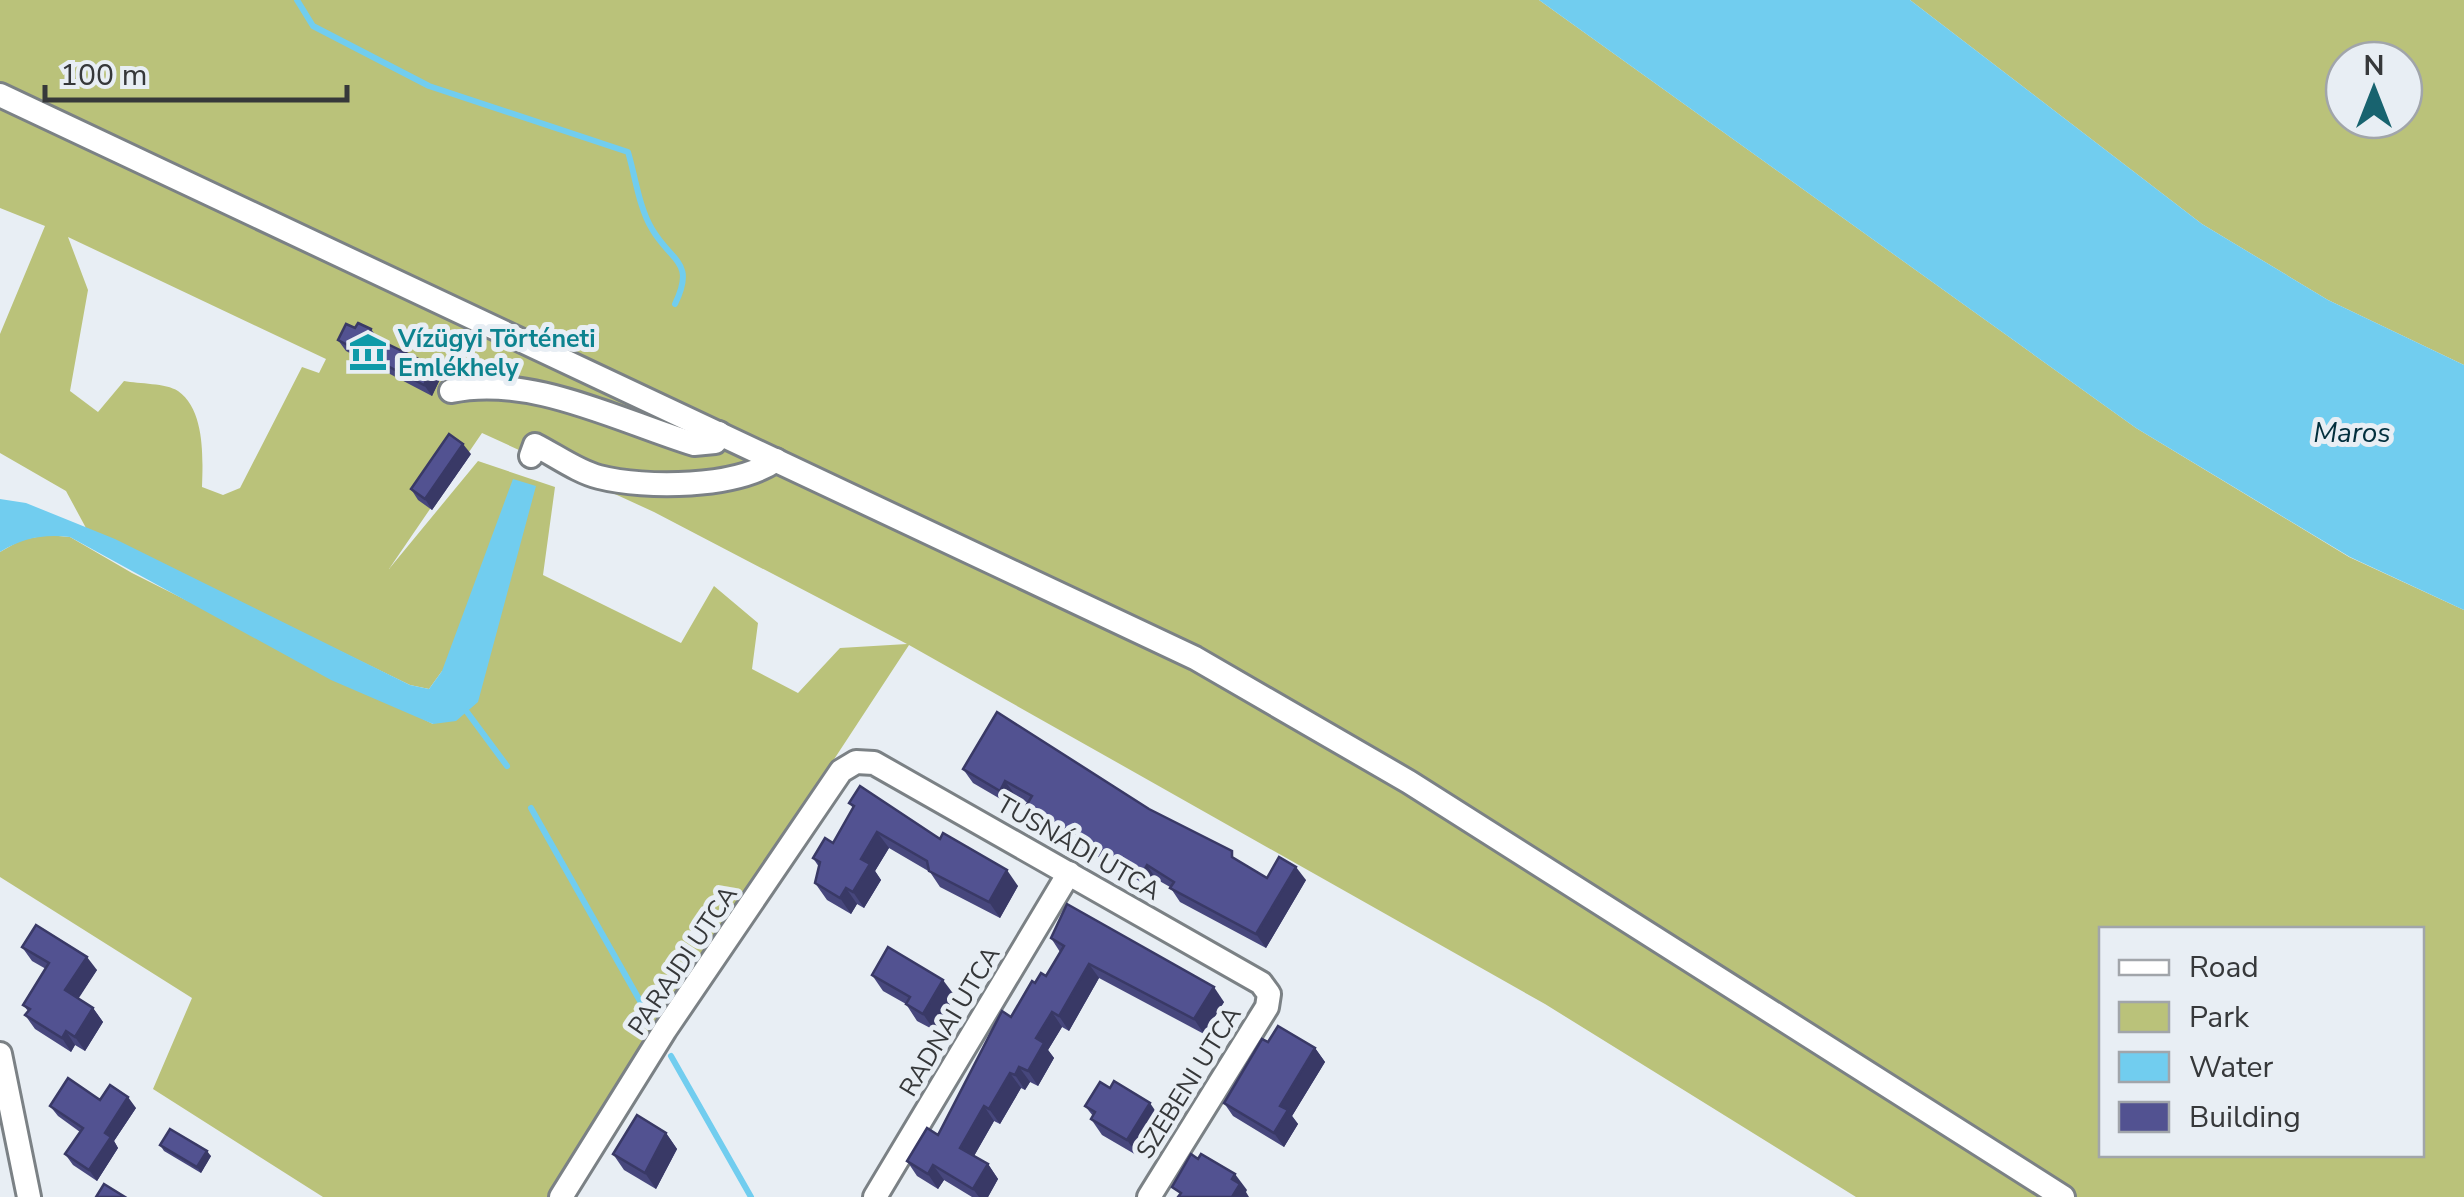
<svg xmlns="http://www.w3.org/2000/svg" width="2464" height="1197" viewBox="0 0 2464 1197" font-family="'Nunito Sans',sans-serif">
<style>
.green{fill:#bac27a;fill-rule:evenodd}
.water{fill:#71cdef}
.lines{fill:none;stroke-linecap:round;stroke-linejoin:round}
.stream{stroke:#71cdef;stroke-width:6}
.minor-casing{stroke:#7b8185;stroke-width:28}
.minor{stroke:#fff;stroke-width:22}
.wall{fill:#47477d}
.shaded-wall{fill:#393966}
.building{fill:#525291;stroke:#393966;stroke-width:2.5}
.labels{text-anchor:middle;stroke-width:10;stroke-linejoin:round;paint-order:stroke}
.culture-label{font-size:25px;font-weight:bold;fill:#0d838f;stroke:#e8eef4;text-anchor:start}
.street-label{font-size:25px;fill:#36383a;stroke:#e8eef4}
.water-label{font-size:28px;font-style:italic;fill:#022f3d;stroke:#e8eef4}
</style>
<rect width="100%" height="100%" fill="#e8eef4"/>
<g class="green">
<path d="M0,0H1539L2136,428L2349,557L2464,610V1197H1856L1545,1004L909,645L547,1197H323L153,1089L192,998L0,877V552L21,540L47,535L70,537L132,573L433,724L442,671L429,689L410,685L86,528L66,491L0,453V334L45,226L0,208ZM68,237L326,359L319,373L302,367L240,488L223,495L202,487C203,457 205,410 178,391C166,383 139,384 124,381L98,412L70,391L88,290ZM482,433L654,512L907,644L840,648L798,693L752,669L758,623L714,586L681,643L543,575L555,487L478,461L389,569ZM2102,930H2422V1154H2102Z"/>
<path d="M1910,0H2464V365L2328,300L2202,224ZM2344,60H2404V120H2344Z"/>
</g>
<g class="water">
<polygon points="1539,0 1910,0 2202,224 2328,300 2464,365 2464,610 2350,557 2136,428"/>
<path d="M513,479L536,486L478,702L456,721L433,724L331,680L70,537C43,534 23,538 0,552V499L26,503L115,539L410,685L429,689L442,671Z"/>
</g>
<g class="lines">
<g class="stream">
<path d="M297,0L313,26L429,86L628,152C635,175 639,208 652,229C671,262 696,261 675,304"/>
<polyline points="467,712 507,766"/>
<polyline points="531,808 644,1008"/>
<polyline points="671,1056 751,1197"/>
</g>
<g class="minor-casing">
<g id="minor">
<polyline points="0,95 1195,658 1409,782 2063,1197"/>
<path d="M451,391C530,374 617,420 694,444L715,442L719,433"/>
<path d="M531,456L535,445C555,455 578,472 599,477C646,489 737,488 776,460"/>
<polyline points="0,1054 29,1197"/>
<polyline points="561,1197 665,1030 841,771 856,762 874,763 1261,983 1269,994 1267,1007 1149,1197"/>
<polyline points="875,1197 1069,873"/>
</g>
</g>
<use href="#minor" class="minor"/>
</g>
<g class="wall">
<polygon points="355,328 371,329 379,340 441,377 432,396 346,351 338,340"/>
<polygon points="471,454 432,510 418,500 411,489"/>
<polygon points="963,769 1149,809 1267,878 1306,880 1266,948 1180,902 1170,887 1156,879 1151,888 1036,820 1026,806 1028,803 1015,795 1009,804 973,783"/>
<polygon points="849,803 940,839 1018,886 1000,918 940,887 930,872 889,848 875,871 881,880 864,908 857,904 851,914 827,900 815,883 819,867 813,858 833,843 853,808"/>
<polygon points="1051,938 1224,1002 1204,1034 1099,978 1069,1031 1062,1027 1048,1050 1054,1058 1038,1086 1030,1082 1025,1090 1021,1088 1000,1124 994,1121 974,1156 988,1164 998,1179 988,1197 972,1197 944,1180 938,1189 917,1176 907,1161 938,1135 1011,1017 1035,983 1046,976 1060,952"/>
<polygon points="22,947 97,970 78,998 93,1008 103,1022 85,1051 75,1045 71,1052 35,1029 25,1015 28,1011 23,1005 46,969 32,961"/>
<polygon points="872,975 955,996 934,1030 917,1021 906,1004 883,991"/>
<polygon points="1268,1042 1315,1048 1325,1062 1292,1116 1298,1124 1284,1147 1233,1116 1224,1103"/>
<polygon points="100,1100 136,1108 114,1141 118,1148 97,1181 73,1165 65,1154 80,1132 58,1116 50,1106"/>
<polygon points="1085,1106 1161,1119 1138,1156 1102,1135 1091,1119 1093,1116"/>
<polygon points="666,1133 677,1149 656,1189 624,1170 613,1154"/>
<polygon points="160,1145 211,1156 201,1173 164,1151"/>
</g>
<g class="shaded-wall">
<polygon points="433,366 441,377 432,396 424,385"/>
<polygon points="463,444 471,454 432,510 425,499"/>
<polygon points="1005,781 1015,795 1009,804 1000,791"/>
<polygon points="877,832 889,848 875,871 881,880 864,908 853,892 861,859"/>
<polygon points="1147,865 1156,879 1151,888 1142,874"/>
<polygon points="1296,867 1306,880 1266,948 1256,934"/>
<polygon points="1007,870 1018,886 1000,918 989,902"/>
<polygon points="846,888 857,904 851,914 840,898"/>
<polygon points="87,957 97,970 75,1004 65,990"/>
<polygon points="1089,964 1099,978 1069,1031 1059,1016"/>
<polygon points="943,980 955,996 934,1030 923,1014"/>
<polygon points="1214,987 1224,1002 1204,1034 1194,1019"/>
<polygon points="93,1008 103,1022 85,1051 75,1037"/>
<polygon points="1052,1012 1062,1027 1048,1050 1054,1058 1038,1086 1028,1071 1036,1038"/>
<polygon points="66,1031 75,1045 71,1052 62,1038"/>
<polygon points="1315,1048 1325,1062 1292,1116 1298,1124 1284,1147 1274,1133 1280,1106"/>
<polygon points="1019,1067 1030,1082 1025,1090 1015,1075"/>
<polygon points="1010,1073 1021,1088 1000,1124 989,1109"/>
<polygon points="128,1097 136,1108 114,1141 118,1148 97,1181 89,1170 105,1133"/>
<polygon points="1150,1103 1161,1119 1138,1156 1127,1140"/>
<polygon points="984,1106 994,1121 970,1163 960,1148"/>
<polygon points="666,1133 677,1149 656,1189 645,1173"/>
<polygon points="207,1151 211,1156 201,1173 197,1167"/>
<polygon points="988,1164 998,1179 988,1197 979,1197 973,1189"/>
<polygon points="933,1165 944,1180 938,1189 928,1174"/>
<polygon points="1235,1174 1247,1190 1246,1192 1249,1197 1232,1197 1232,1179"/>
</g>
<g class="building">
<polygon points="358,323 371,329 369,335 433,366 424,385 338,340 346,324 355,328"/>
<polygon points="449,434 463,444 425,499 411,489"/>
<polygon points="997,712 1149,809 1232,851 1232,857 1267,878 1279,857 1296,867 1256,934 1170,888 1174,882 1147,865 1142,874 1026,806 1032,796 1005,781 1000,791 963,769"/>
<polygon points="860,786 940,839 943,833 1007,870 989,902 929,871 927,861 877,832 861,859 870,864 853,892 846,888 840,898 815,883 820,862 813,858 825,838 833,843 854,806 849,803"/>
<polygon points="1067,904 1214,987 1194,1019 1089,964 1059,1016 1052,1012 1036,1038 1044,1043 1028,1071 1019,1067 1015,1075 1010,1073 989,1109 984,1106 960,1148 988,1164 973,1189 933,1165 928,1174 907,1161 927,1128 938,1135 1002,1011 1011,1017 1032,981 1035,983 1041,973 1046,976 1064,946 1051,938"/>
<polygon points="36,925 87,957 65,990 93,1008 75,1037 66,1031 62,1038 25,1015 30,1009 23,1005 49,963 22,947"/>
<polygon points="888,947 943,980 923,1014 906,1004 910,997 872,975"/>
<polygon points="1278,1026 1315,1048 1280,1106 1288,1110 1274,1133 1224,1103 1262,1039 1268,1042"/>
<polygon points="68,1078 100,1100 110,1085 128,1097 105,1133 111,1137 89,1170 65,1154 83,1128 50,1106"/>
<polygon points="1114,1081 1150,1103 1127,1140 1091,1119 1095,1112 1085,1106 1100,1082 1110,1088"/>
<polygon points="637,1115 666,1133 645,1173 613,1154"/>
<polygon points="170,1129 207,1151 197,1167 160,1145"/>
<polygon points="1191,1154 1198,1159 1201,1154 1235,1174 1232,1179 1240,1184 1232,1197 1178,1197 1181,1193 1172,1187"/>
<polygon points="104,1184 125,1197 96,1197"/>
</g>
<defs>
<g id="museum-bare" transform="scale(3)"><path d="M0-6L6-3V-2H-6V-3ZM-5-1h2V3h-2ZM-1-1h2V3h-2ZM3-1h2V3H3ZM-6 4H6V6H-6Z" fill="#0f9aa8" stroke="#e8eef4" stroke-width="2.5" paint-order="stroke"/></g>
</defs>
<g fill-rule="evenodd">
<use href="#museum-bare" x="368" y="352"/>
</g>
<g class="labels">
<g class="culture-label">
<text x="398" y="347">Vízügyi Történeti<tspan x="398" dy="29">Emlékhely</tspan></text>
</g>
<g class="street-label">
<text transform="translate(1079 847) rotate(30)" y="9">TUSNÁDI UTCA</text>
<text transform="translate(682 960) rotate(-56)" y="9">PARAJDI UTCA</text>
<text transform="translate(949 1021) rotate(-59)" y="9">RADNAI UTCA</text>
<text transform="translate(1188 1082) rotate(-58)" y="9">SZEBENI UTCA</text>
</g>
<g class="water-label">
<text x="2352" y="442">Maros</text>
</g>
</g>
<rect x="2099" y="927" width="325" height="230" fill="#e8eef4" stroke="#a1a5aa" stroke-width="2.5"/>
<rect x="2119" y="960" width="50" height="15" fill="#ffffff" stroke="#a1a5aa" stroke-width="2.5"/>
<text x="2189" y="977" font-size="30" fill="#36383a">Road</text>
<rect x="2119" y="1002" width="50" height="30" fill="#bac27a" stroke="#a1a5aa" stroke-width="2.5"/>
<text x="2189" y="1027" font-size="30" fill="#36383a">Park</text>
<rect x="2119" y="1052" width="50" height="30" fill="#71cdef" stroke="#a1a5aa" stroke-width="2.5"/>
<text x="2189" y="1077" font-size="30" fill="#36383a">Water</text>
<rect x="2119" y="1102" width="50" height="30" fill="#525291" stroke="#a1a5aa" stroke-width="2.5"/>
<text x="2189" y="1127" font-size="30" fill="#36383a">Building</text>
<g transform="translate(2374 90)"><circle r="48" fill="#e8eef4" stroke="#a1a5aa" stroke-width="2.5"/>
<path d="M0-8L18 38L0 25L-18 38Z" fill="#18636f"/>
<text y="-15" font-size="28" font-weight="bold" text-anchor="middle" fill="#36383a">N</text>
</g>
<path d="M45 85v15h302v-15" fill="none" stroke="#36383a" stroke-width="5"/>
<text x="60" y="85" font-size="30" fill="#36383a" stroke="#e8eef4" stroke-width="8" paint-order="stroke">100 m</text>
</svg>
